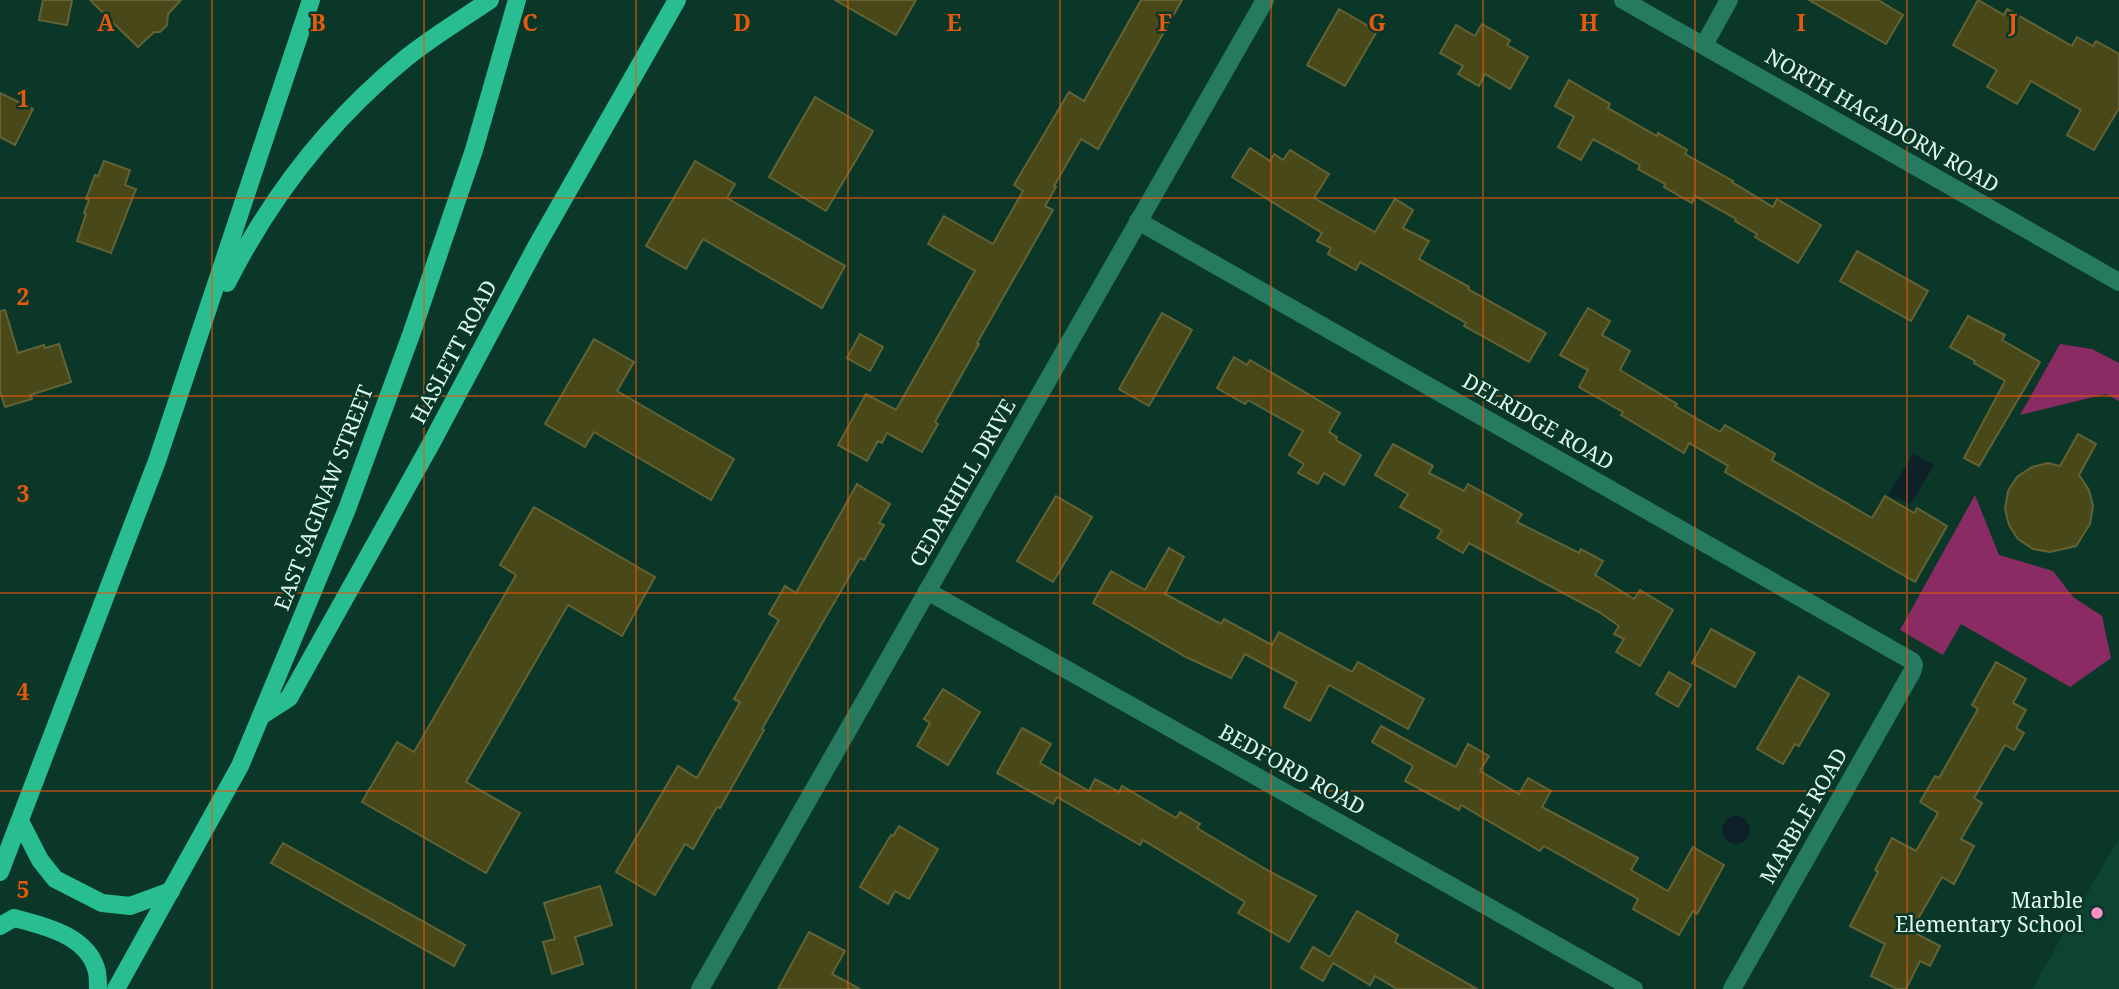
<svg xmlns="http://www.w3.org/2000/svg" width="2119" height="989" viewBox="0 0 2119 989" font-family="'Noto Serif',serif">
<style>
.built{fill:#0d4333}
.forest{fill:#8a2c63}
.water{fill:#0f2128}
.building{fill:#494819;stroke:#636234;stroke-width:2}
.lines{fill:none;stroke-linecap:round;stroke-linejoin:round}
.minor{stroke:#267a5f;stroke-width:18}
.major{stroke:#28be92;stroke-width:18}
.grid{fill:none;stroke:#e8590c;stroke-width:2;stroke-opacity:0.55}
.poi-dot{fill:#fa8fc8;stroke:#0b3729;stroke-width:2.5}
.labels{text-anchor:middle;stroke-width:5;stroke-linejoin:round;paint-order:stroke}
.street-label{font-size:21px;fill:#defaee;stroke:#0b3729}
.poi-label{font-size:21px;fill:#defaee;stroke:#0b3729;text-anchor:end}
.grid-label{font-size:23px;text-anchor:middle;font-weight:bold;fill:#e8590c;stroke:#0b3729;stroke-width:5;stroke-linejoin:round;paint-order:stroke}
</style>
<rect width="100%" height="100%" fill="#0b3729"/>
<polygon class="built" points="2119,838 2119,989 2032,989"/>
<g class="forest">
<polygon points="2060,344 2092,349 2119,363 2119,401 2106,394 2020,415"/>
<polygon points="1975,495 1999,555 2053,571 2073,597 2102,616 2111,658 2070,687 1961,624 1943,655 1900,630"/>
</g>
<g class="water">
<polygon points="1913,453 1934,465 1910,505 1896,497 1894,499 1888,495"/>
<circle cx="1736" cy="830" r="14"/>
</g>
<g class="building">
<polygon points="43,0 72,0 67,25 39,20"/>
<polygon points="90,0 181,0 168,14 167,25 160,32 154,32 138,47"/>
<polygon points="835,0 916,0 896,35"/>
<polygon points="1141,0 1182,0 1098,149 1081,139 1054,186 1056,187 1045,206 1053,210 977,343 979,344 935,422 938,424 922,452 887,433 882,443 878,441 867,461 838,445 866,394 896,410 975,271 928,244 944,216 993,244 1023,191 1014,185 1069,92 1084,101"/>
<polygon points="1809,0 1878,0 1903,15 1886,44"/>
<polygon points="1978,0 2004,15 2007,9 2072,46 2077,37 2093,46 2096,41 2119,54 2119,108 2094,150 2067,135 2081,110 2031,81 2017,104 1987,87 1997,70 1953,45"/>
<polygon points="1339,9 1377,31 1345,86 1307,65"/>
<polygon points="1482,24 1510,40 1507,45 1528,57 1510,89 1485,74 1479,86 1458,74 1463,66 1440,53 1456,25 1475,36"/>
<polygon points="1569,80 1610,104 1608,108 1657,136 1658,133 1687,150 1685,154 1733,181 1732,182 1773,207 1777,199 1821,225 1798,263 1755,237 1757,234 1735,221 1736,219 1695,196 1692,203 1664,187 1665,184 1638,169 1640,165 1593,139 1581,160 1558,147 1574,117 1555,106"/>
<polygon points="0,93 33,109 15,145 0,137"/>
<polygon points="815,97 873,131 826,211 769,177"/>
<polygon points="1250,148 1270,161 1274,154 1283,160 1290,150 1329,174 1314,198 1375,232 1395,199 1413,210 1403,228 1429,241 1419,259 1469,287 1468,289 1546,333 1529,362 1464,326 1466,323 1360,262 1356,270 1328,254 1331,248 1317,241 1322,233 1232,177"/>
<polygon points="104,161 130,170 125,185 136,189 111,253 77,241 86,214 84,213 89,200 86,199 95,175 98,176"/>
<polygon points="695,161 735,184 727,198 845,266 822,308 703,239 686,269 646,246"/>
<polygon points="1857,251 1928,291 1911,321 1840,281"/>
<polygon points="1588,308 1610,321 1602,335 1630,351 1620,370 1677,404 1675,406 1720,432 1725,425 1775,454 1772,460 1872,518 1885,496 1914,513 1917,508 1947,526 1915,582 1725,472 1728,466 1689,443 1684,453 1621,415 1623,412 1579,387 1588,370 1560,355"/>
<polygon points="5,310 18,353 44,345 45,348 59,344 71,382 30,395 32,399 5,407 0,391 0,311"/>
<polygon points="1162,313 1192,330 1149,406 1119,389"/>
<polygon points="1968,316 2005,335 2002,340 2040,362 1979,466 1964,458 2005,381 1974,363 1975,361 1950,347"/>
<polygon points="860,334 883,347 870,371 847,358"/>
<polygon points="594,339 634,362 617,391 734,459 711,500 594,432 585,447 545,424"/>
<polygon points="1234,357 1247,365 1250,360 1340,413 1329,432 1337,437 1336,440 1361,455 1344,485 1324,473 1318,484 1298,473 1304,464 1289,455 1303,431 1248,400 1245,404 1217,388"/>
<polygon points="2078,434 2096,444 2079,475 2089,490 2093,506 2090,524 2076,546 2050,552 2033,549 2018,539 2009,525 2005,509 2008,491 2017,477 2032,467 2048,463 2060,466"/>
<polygon points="1393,444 1433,466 1429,473 1464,491 1468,484 1522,514 1517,522 1579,553 1581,549 1603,561 1595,575 1634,599 1640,590 1673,610 1640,666 1616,652 1624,639 1614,634 1619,626 1599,612 1469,543 1463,553 1437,538 1442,530 1400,507 1408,494 1375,475"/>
<polygon points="857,484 890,504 879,523 884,525 864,560 860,558 813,639 762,729 764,730 720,808 717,807 693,849 685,844 655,895 616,872 678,766 697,778 740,702 734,699 779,620 769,614 785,586 796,593"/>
<polygon points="1056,496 1092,517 1053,582 1017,561"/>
<polygon points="534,507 655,577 622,636 568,605 466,782 520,813 486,873 362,802 397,742 414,752 516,575 500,565"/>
<polygon points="1169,548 1184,557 1165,594 1221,624 1224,619 1272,645 1279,632 1352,672 1358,662 1424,699 1408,729 1329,685 1310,721 1284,707 1297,682 1245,654 1231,678 1186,657 1093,603 1111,571 1145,590"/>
<polygon points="1711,629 1755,653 1735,687 1692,663"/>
<polygon points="1996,662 2026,679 2013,703 2026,710 2016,728 2024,733 2014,750 2005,745 1974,798 1982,803 1961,839 1974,846 1954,884 1942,877 1911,931 1940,946 1930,966 1920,961 1906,989 1897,989 1871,976 1885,944 1850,926 1878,872 1875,870 1892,838 1916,851 1938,813 1920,802 1935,776 1939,778 1978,709 1972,705"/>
<polygon points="1669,672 1691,685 1678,707 1656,694"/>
<polygon points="1799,676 1829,694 1799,746 1795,744 1783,764 1757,749"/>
<polygon points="943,689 980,712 948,765 917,746 930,723 924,719"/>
<polygon points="1381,726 1456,767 1468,744 1489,756 1480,771 1519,794 1528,778 1551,791 1542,807 1638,858 1631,870 1668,891 1693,847 1724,865 1697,914 1693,911 1679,935 1633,909 1638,899 1544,846 1540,851 1461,805 1459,810 1405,781 1413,766 1372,742"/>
<polygon points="1022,728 1051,744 1040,763 1089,791 1095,779 1119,792 1122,786 1176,818 1180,812 1200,824 1197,828 1267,870 1316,896 1289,942 1238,913 1245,902 1143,840 1140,845 1057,797 1053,804 997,773"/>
<polygon points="899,826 938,849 909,899 895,891 888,904 860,887 891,835 893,836"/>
<polygon points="283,843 465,945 454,966 271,863"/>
<polygon points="600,886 612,925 575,937 583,964 552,974 543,942 555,939 544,903"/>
<polygon points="1357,911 1398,935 1395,942 1477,989 1397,989 1375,976 1370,985 1333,963 1323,981 1301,968 1313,947 1330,957"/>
<polygon points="809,932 845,951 832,974 860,989 778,989"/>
</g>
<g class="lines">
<g class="minor">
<polyline points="1623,0 2119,282"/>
<polyline points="1704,45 1729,0"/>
<polyline points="1138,221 1912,661 1914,665 1912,672 1732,989"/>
<polyline points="927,591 1634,989"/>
<polyline points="700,989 1265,0"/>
</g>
<g class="major">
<path d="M227,283C271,196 330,120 406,58C432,37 462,19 490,0"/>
<polyline points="261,716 289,698 432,442 536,247 677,0"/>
<polyline points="20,821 40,860 55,879 102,903 130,906 171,891"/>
<polyline points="0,872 157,461 311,0"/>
<path d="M0,926L14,918C45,926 89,936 97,972C98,978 98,984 98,989"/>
<polyline points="116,989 240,766 347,509 412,332 474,150 517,0"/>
</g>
</g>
<path class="grid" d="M212,0V989M424,0V989M636,0V989M848,0V989M1060,0V989M1271,0V989M1483,0V989M1695,0V989M1907,0V989M0,198H2119M0,396H2119M0,593H2119M0,791H2119"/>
<circle class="poi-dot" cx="2097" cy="913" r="7"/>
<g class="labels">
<g class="street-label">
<text transform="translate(1882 121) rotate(30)" y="7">NORTH HAGADORN ROAD</text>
<text transform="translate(454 352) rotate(-62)" y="7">HASLETT ROAD</text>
<text transform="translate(1538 422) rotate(30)" y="7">DELRIDGE ROAD</text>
<text transform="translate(963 483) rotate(-60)" y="7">CEDARHILL DRIVE</text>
<text transform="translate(324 498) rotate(-69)" y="7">EAST SAGINAW STREET</text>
<text transform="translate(1292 770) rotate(29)" y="7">BEDFORD ROAD</text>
<text transform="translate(1804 816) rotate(-60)" y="7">MARBLE ROAD</text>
</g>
<g class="poi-label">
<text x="2083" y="908">Marble<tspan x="2083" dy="24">Elementary School</tspan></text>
</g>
</g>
<g class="grid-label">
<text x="106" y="31">A</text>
<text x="318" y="31">B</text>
<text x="530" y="31">C</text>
<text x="742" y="31">D</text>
<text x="954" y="31">E</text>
<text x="1165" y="31">F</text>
<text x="1377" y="31">G</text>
<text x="1589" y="31">H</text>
<text x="1801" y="31">I</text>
<text x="2013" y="31">J</text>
<text x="23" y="107">1</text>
<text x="23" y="305">2</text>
<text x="23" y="502">3</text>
<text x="23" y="700">4</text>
<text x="23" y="898">5</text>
</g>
</svg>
